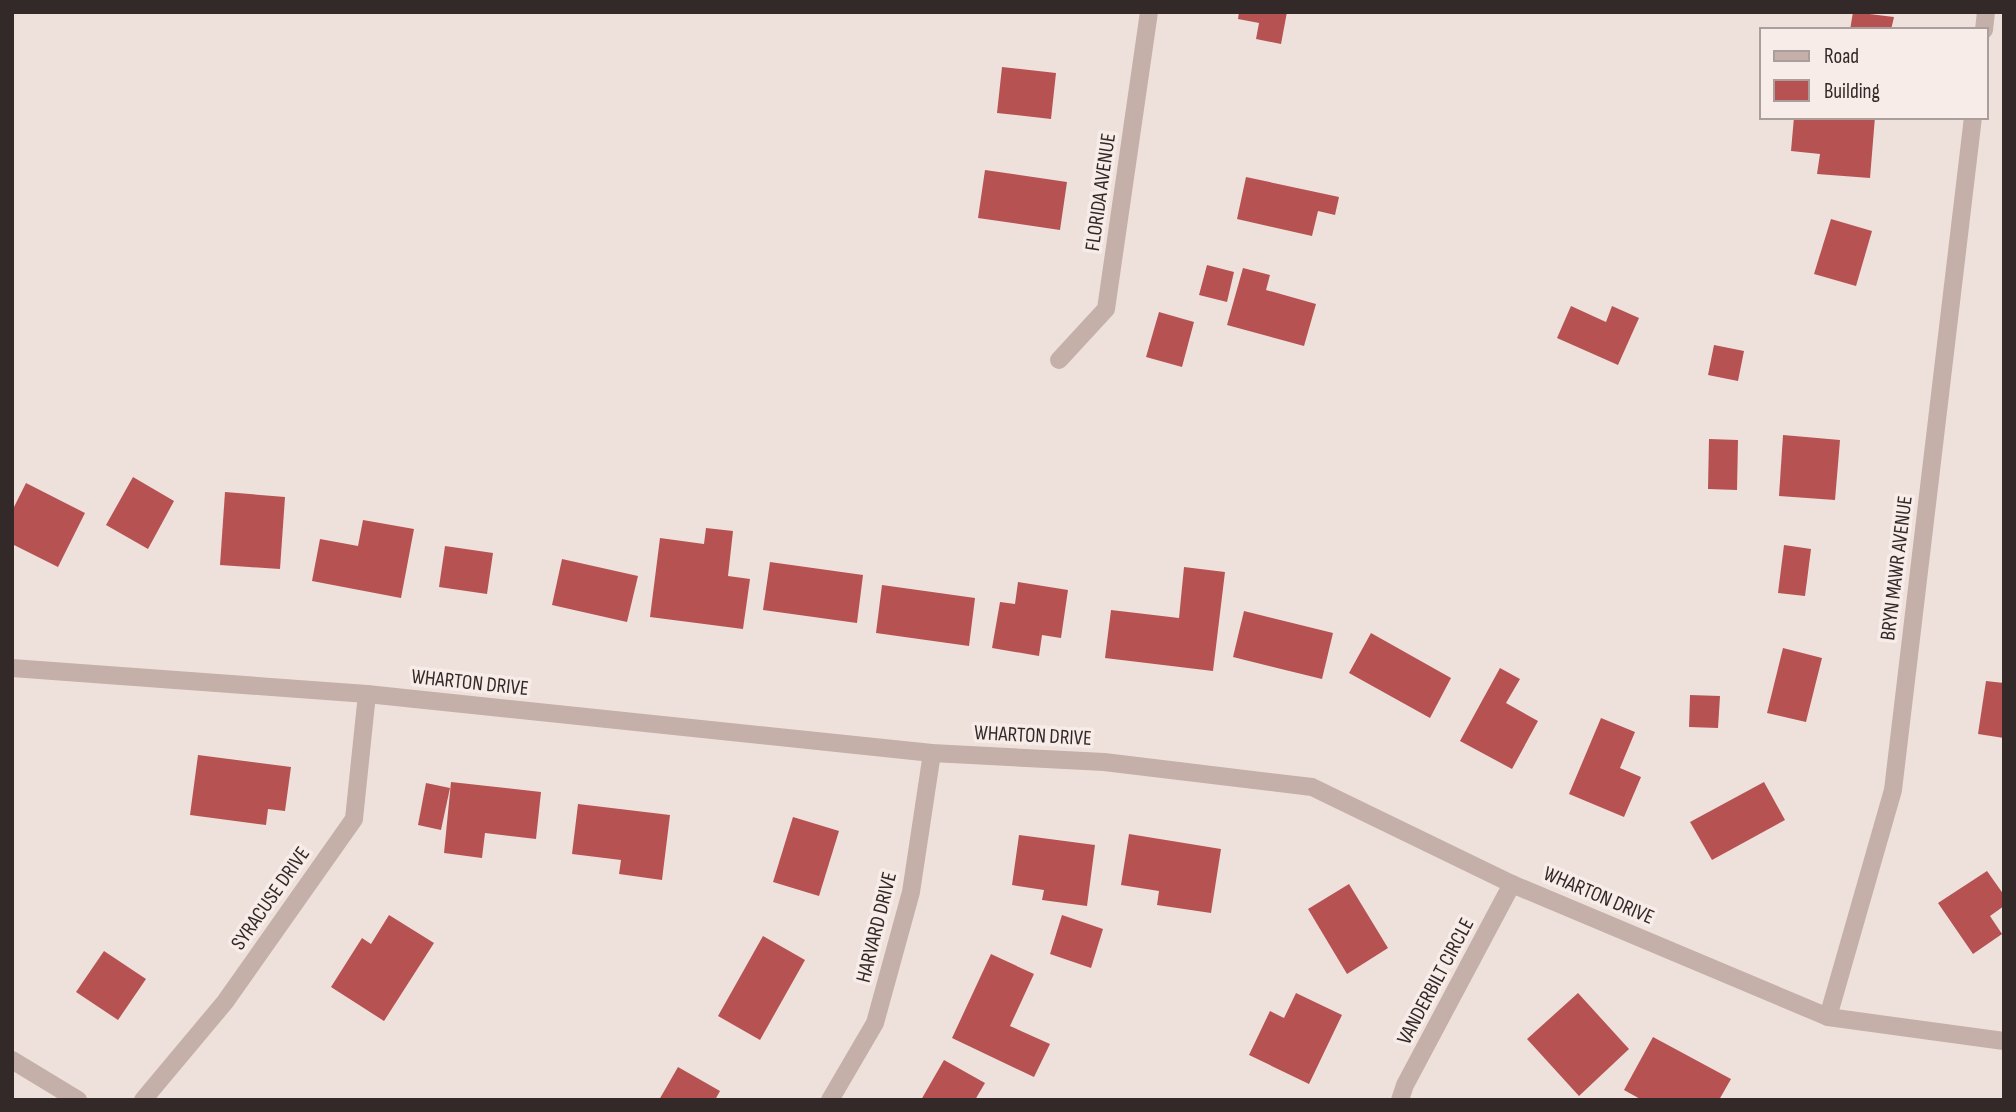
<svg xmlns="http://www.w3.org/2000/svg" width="2016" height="1112" viewBox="0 0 2016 1112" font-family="'Sofia Sans Condensed',sans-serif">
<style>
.building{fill:#b75253}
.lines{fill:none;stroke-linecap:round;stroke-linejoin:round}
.street{stroke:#c5afa9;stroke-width:18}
.labels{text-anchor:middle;stroke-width:7;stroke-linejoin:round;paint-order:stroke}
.street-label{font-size:21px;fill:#332928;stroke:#f7ece8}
</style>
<rect width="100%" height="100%" fill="#eee1dc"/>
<g class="building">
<polygon points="1239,12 1287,12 1281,44 1256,39 1259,23 1238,19"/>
<polygon points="1853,12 1894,17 1891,30 1850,30"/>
<polygon points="1002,67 1056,73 1051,119 997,113"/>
<polygon points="1794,117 1875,117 1870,178 1817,174 1820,154 1791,151"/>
<polygon points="985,170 1067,182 1060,230 978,218"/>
<polygon points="1246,177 1339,197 1335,215 1318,211 1312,236 1237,219"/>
<polygon points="1831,219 1872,231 1856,286 1814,274"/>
<polygon points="1207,265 1234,272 1227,302 1199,295"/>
<polygon points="1243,268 1270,275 1266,290 1316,304 1304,346 1227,325"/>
<polygon points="1571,306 1606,322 1612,306 1639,318 1618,365 1557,338"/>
<polygon points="1159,312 1194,322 1182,367 1146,357"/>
<polygon points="1714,345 1744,351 1738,381 1708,375"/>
<polygon points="1783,435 1840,440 1835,500 1779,496"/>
<polygon points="1709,439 1738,440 1737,490 1708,489"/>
<polygon points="133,477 174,501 148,549 106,525"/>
<polygon points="26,483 85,513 58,567 12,544 12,511"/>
<polygon points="225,492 285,497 280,569 220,565"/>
<polygon points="363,520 414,529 401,598 312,581 320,539 358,546"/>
<polygon points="706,528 733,531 728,576 750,579 743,629 650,617 660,538 704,544"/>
<polygon points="1784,545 1811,549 1805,596 1778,593"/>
<polygon points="445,546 493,553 487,594 439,587"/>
<polygon points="562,559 638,576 627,622 552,605"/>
<polygon points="770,562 863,575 857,623 763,610"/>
<polygon points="1184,567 1225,572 1213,671 1105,658 1111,610 1179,618"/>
<polygon points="1018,582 1068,590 1061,638 1042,635 1039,656 992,648 1000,602 1015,604"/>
<polygon points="882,585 975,598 969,646 876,633"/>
<polygon points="1244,611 1333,633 1322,679 1233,657"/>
<polygon points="1371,633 1451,678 1430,718 1349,673"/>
<polygon points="1783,648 1822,658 1806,722 1767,713"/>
<polygon points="1500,668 1520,679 1506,703 1538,721 1512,769 1460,741"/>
<polygon points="1986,681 2004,683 2004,738 1978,734"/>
<polygon points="1690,695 1720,696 1718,728 1689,727"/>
<polygon points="1601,718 1635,732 1620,768 1641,777 1624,817 1569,794"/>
<polygon points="198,755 291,767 285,811 268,809 266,825 190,815"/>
<polygon points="451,782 541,792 536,839 485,833 482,858 444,853"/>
<polygon points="1764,782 1785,820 1712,860 1690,822"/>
<polygon points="426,783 450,788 441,830 418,825"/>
<polygon points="578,804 670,815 662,880 619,874 621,860 572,854"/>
<polygon points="793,817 839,831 819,896 773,882"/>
<polygon points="1129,834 1221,849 1211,913 1157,905 1159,891 1121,885"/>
<polygon points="1019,835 1095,845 1087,906 1042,900 1044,890 1012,885"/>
<polygon points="1987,871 2004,895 2004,906 1990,916 2002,934 1973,954 1938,903"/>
<polygon points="1349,884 1388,948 1347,974 1308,909"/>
<polygon points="389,915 434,943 384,1021 331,987 362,938 371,944"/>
<polygon points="1062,915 1103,929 1091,968 1050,954"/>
<polygon points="763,936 805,960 760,1040 718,1016"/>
<polygon points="104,951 146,979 118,1020 76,992"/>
<polygon points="991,954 1034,974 1010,1026 1050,1044 1034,1077 952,1038"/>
<polygon points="1296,993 1342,1015 1309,1084 1249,1055 1270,1011 1284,1018"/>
<polygon points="1578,993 1629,1049 1579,1096 1527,1039"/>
<polygon points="1653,1037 1731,1079 1719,1100 1642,1100 1624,1090"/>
<polygon points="944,1060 985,1083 975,1100 921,1100"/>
<polygon points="678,1067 720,1091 715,1100 659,1100"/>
</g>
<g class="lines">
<g class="street">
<polyline points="1984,30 1986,12"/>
<polyline points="1059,360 1106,309 1149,12"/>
<polyline points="12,668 367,694 932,753 1104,762 1312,787 1512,884 1828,1017 2004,1041"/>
<polyline points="1828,1017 1893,790 1973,117"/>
<polyline points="12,1060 78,1100"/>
<polyline points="143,1100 225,1002 354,819 367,694"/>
<polyline points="830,1100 875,1023 911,892 932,753"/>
<polyline points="1400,1100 1405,1085 1512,884"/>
</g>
</g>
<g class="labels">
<g class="street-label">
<text transform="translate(1100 192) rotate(-82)" y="7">FLORIDA AVENUE</text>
<text transform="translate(1896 568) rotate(-83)" y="7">BRYN MAWR AVENUE</text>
<text transform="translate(470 682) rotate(6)" y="7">WHARTON DRIVE</text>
<text transform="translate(1033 735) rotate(3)" y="7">WHARTON DRIVE</text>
<text transform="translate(1599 895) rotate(23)" y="7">WHARTON DRIVE</text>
<text transform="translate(270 898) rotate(-55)" y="7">SYRACUSE DRIVE</text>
<text transform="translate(876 927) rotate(-76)" y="7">HARVARD DRIVE</text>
<text transform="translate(1435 981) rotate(-62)" y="7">VANDERBILT CIRCLE</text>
</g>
</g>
<rect width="2016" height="1112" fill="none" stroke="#332928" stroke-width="28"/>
<rect x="1760" y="28" width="228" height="91" fill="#f7ece8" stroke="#a99e9b" stroke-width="2"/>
<rect x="1774" y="51" width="35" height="10" fill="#c5afa9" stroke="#a99e9b" stroke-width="2"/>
<text x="1824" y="63" font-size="21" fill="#332928">Road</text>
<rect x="1774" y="80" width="35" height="21" fill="#b75253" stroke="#a99e9b" stroke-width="2"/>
<text x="1824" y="98" font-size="21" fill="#332928">Building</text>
</svg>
